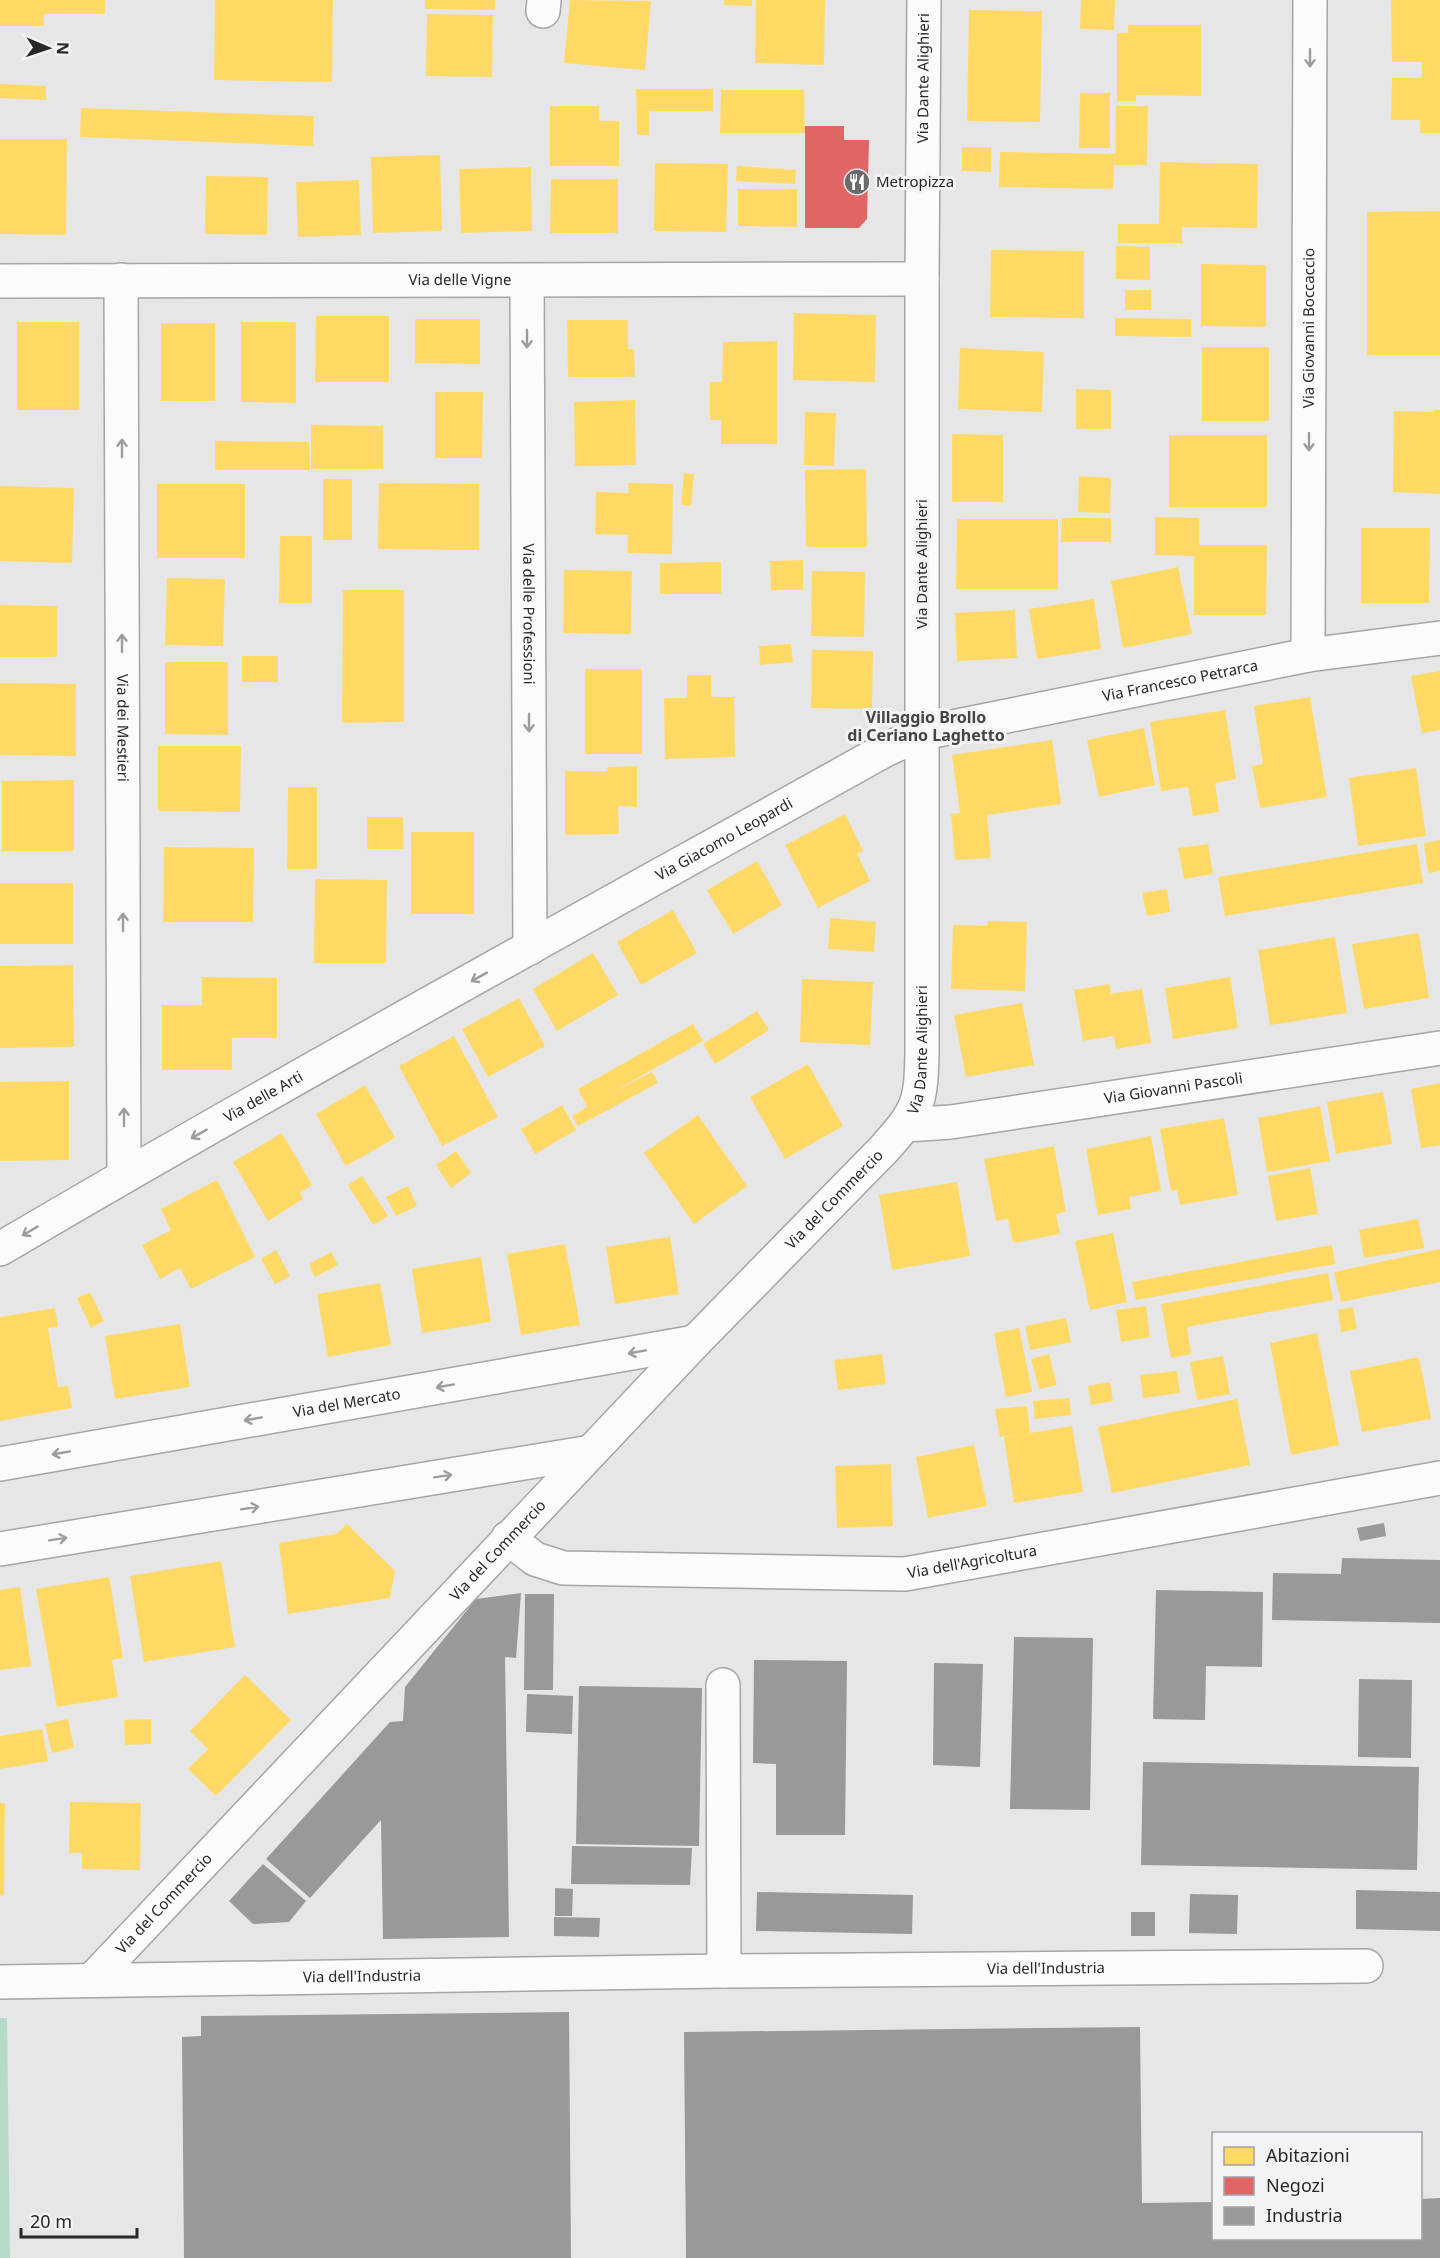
<svg xmlns="http://www.w3.org/2000/svg" width="1440" height="2258" viewBox="0 0 1440 2258" font-family="'Noto Sans',sans-serif">
<style>
.green{fill:#b6dac8}
.homes{fill:#ffd966}
.shops{fill:#e06666}
.industry{fill:#999}
.lines{fill:none;stroke-linecap:round;stroke-linejoin:round}
.minor-casing{stroke:#a5a5a6;stroke-width:36}
.minor{stroke:#fbfbfb;stroke-width:33}
.oneway{stroke:#9c9c9c}
.labels{text-anchor:middle;stroke-width:6;stroke-linejoin:round;paint-order:stroke}
.street-label{font-size:15px;fill:#282729;stroke:#f3f2f6}
.poi-label{font-size:15px;fill:#282729;stroke:#f3f2f6;text-anchor:start}
.neighbourhood-label{font-size:16px;font-weight:bold;fill:#444346;stroke:#f3f2f6}
</style>
<rect width="100%" height="100%" fill="#e6e6e7"/>
<polygon class="green" points="0,2018 7,2018 10,2258 0,2258"/>
<g class="homes">
<polygon points="0,0 105,0 105,14 44,14 44,26 0,26"/>
<polygon points="215,0 333,0 332,82 214,80"/>
<polygon points="425,0 495,0 495,10 425,9"/>
<polygon points="570,0 651,1 645,70 564,63"/>
<polygon points="724,0 752,0 752,6 724,5"/>
<polygon points="756,0 825,0 824,65 755,63"/>
<polygon points="1081,0 1115,0 1114,30 1080,29"/>
<polygon points="1391,0 1440,0 1440,133 1420,133 1420,120 1391,120 1392,78 1422,78 1422,62 1392,62"/>
<polygon points="969,10 1042,11 1040,122 967,121"/>
<polygon points="427,14 493,15 492,77 426,76"/>
<polygon points="1128,25 1201,25 1201,96 1136,95 1136,101 1117,101 1117,33 1128,33"/>
<polygon points="0,84 46,86 46,100 0,98"/>
<polygon points="636,89 713,89 713,111 649,111 649,135 637,135"/>
<polygon points="721,90 804,90 805,133 720,133"/>
<polygon points="1080,93 1110,93 1110,148 1079,148"/>
<polygon points="550,106 599,106 599,121 619,121 619,166 550,166"/>
<polygon points="1116,106 1148,106 1147,165 1115,165"/>
<polygon points="81,108 314,116 313,146 80,137"/>
<polygon points="0,139 67,139 66,235 0,234"/>
<polygon points="962,147 991,147 991,172 962,171"/>
<polygon points="1000,152 1115,154 1113,189 999,187"/>
<polygon points="440,155 442,231 373,233 371,157"/>
<polygon points="1160,162 1258,164 1257,228 1182,227 1182,243 1118,243 1118,224 1159,224"/>
<polygon points="655,163 728,164 726,232 654,231"/>
<polygon points="737,166 796,170 795,184 736,181"/>
<polygon points="531,167 532,231 461,233 459,169"/>
<polygon points="206,176 268,177 267,235 205,234"/>
<polygon points="551,179 618,179 618,233 550,233"/>
<polygon points="359,180 361,235 298,237 296,182"/>
<polygon points="738,189 797,189 797,227 738,226"/>
<polygon points="1440,211 1440,355 1367,355 1367,212"/>
<polygon points="1116,246 1150,247 1150,280 1116,279"/>
<polygon points="991,250 1084,251 1084,318 990,317"/>
<polygon points="1201,264 1266,265 1266,327 1201,326"/>
<rect x="1125" y="290" width="26" height="20"/>
<polygon points="794,313 876,315 875,382 793,380"/>
<polygon points="316,316 389,316 389,382 315,382"/>
<polygon points="1115,318 1191,319 1191,337 1115,336"/>
<polygon points="415,319 480,319 480,364 415,363"/>
<polygon points="567,320 628,320 628,349 634,349 635,377 568,377"/>
<rect x="17" y="322" width="62" height="88"/>
<polygon points="241,322 296,322 296,403 241,402"/>
<rect x="161" y="323" width="54" height="78"/>
<polygon points="777,341 777,444 721,444 721,420 710,420 710,382 722,382 723,342"/>
<rect x="1202" y="347" width="67" height="74"/>
<polygon points="960,348 1044,352 1042,412 958,409"/>
<polygon points="1076,389 1111,390 1111,429 1076,429"/>
<polygon points="435,392 483,392 482,458 435,458"/>
<polygon points="635,400 636,465 575,466 574,402"/>
<polygon points="1433,410 1440,410 1440,494 1393,492 1394,411 1433,412"/>
<polygon points="805,412 836,413 834,466 804,465"/>
<polygon points="311,425 383,426 383,469 311,469"/>
<polygon points="952,434 1003,435 1003,502 952,502"/>
<rect x="1169" y="435" width="98" height="72"/>
<polygon points="215,441 309,442 310,470 215,470"/>
<polygon points="866,469 867,547 806,547 805,470"/>
<polygon points="684,473 694,474 691,506 681,505"/>
<polygon points="1079,476 1111,478 1110,513 1078,512"/>
<rect x="323" y="479" width="29" height="61"/>
<polygon points="379,483 479,484 479,550 378,549"/>
<polygon points="628,483 673,484 672,554 627,553 628,535 595,534 596,492 629,493"/>
<rect x="157" y="484" width="88" height="74"/>
<polygon points="0,486 74,488 72,563 0,561"/>
<polygon points="1155,517 1199,518 1199,545 1267,545 1266,615 1194,615 1194,556 1155,555"/>
<polygon points="1062,518 1111,518 1111,542 1061,542"/>
<polygon points="957,519 1058,519 1058,589 956,589"/>
<polygon points="1361,528 1430,528 1429,603 1361,603"/>
<polygon points="280,536 312,536 312,603 279,603"/>
<polygon points="803,560 803,590 771,590 770,561"/>
<polygon points="721,562 721,594 660,594 660,563"/>
<polygon points="1178,567 1192,634 1123,648 1111,581"/>
<polygon points="564,570 632,571 631,634 563,633"/>
<polygon points="812,571 865,572 864,637 811,636"/>
<polygon points="167,578 225,579 223,646 165,645"/>
<polygon points="343,590 404,590 404,722 342,723"/>
<polygon points="1094,599 1101,649 1037,659 1029,609"/>
<polygon points="0,605 57,606 57,657 0,657"/>
<polygon points="1015,610 1017,658 957,661 955,613"/>
<polygon points="791,644 793,662 760,665 759,646"/>
<polygon points="812,650 873,651 872,709 811,708"/>
<rect x="242" y="656" width="36" height="26"/>
<polygon points="165,662 228,662 228,735 165,734"/>
<rect x="585" y="669" width="57" height="85"/>
<polygon points="1440,671 1440,730 1422,733 1411,676"/>
<polygon points="687,675 711,675 711,697 734,697 735,757 665,759 664,698 687,698"/>
<polygon points="0,683 76,684 76,756 0,755"/>
<polygon points="1310,697 1327,797 1260,808 1252,766 1263,764 1254,706"/>
<polygon points="1225,710 1236,779 1215,783 1219,812 1193,816 1188,787 1161,791 1150,722"/>
<polygon points="1144,728 1155,785 1099,797 1087,740"/>
<polygon points="1052,740 1061,804 987,815 991,858 955,860 951,814 960,813 952,755"/>
<polygon points="158,746 241,746 240,812 158,811"/>
<polygon points="637,766 637,807 618,806 619,834 565,835 565,771 607,771 608,767"/>
<polygon points="1416,768 1426,836 1358,846 1349,778"/>
<polygon points="74,780 74,851 2,851 2,781"/>
<polygon points="288,787 317,787 317,869 287,869"/>
<polygon points="845,814 863,851 857,854 870,881 818,908 785,845"/>
<polygon points="367,817 403,817 404,849 367,849"/>
<rect x="411" y="832" width="63" height="82"/>
<polygon points="1440,840 1440,871 1428,873 1424,843"/>
<polygon points="1208,844 1213,874 1184,879 1178,848"/>
<polygon points="1417,844 1423,883 1225,916 1218,877"/>
<polygon points="164,847 254,848 253,922 163,922"/>
<polygon points="757,861 782,905 733,934 707,890"/>
<polygon points="315,879 387,880 386,963 314,963"/>
<rect x="0" y="883" width="73" height="61"/>
<polygon points="1167,889 1170,912 1147,916 1142,893"/>
<polygon points="673,910 697,953 641,985 617,942"/>
<polygon points="830,918 876,922 874,952 828,949"/>
<polygon points="988,921 1027,922 1025,991 951,989 953,925 987,926"/>
<polygon points="1419,933 1429,998 1364,1009 1352,944"/>
<polygon points="1335,937 1347,1013 1270,1025 1258,950"/>
<polygon points="593,953 618,995 557,1031 533,989"/>
<polygon points="73,965 74,1047 0,1048 0,966"/>
<polygon points="202,977 277,978 277,1038 232,1038 232,1070 162,1070 162,1005 202,1005"/>
<polygon points="1230,977 1238,1028 1173,1039 1165,988"/>
<polygon points="802,979 873,982 870,1045 800,1042"/>
<polygon points="1109,984 1111,994 1142,989 1151,1043 1116,1049 1114,1036 1083,1041 1074,990"/>
<polygon points="519,998 545,1046 488,1077 462,1029"/>
<polygon points="1022,1003 1034,1065 966,1077 954,1015"/>
<polygon points="757,1011 769,1030 715,1064 703,1044"/>
<polygon points="693,1024 703,1041 611,1093 652,1072 658,1083 578,1126 572,1116 587,1107 578,1089"/>
<polygon points="454,1036 498,1117 442,1146 399,1066"/>
<polygon points="808,1064 843,1126 785,1159 750,1097"/>
<polygon points="69,1081 69,1160 0,1161 0,1082"/>
<polygon points="1440,1083 1440,1145 1421,1148 1411,1089"/>
<polygon points="365,1085 395,1138 346,1166 316,1114"/>
<polygon points="1383,1092 1392,1144 1336,1154 1327,1102"/>
<polygon points="562,1105 576,1130 535,1154 521,1129"/>
<polygon points="1320,1106 1330,1161 1267,1172 1258,1118"/>
<polygon points="698,1115 747,1186 694,1224 644,1153"/>
<polygon points="1224,1118 1238,1195 1180,1205 1177,1190 1171,1191 1160,1129"/>
<polygon points="282,1133 312,1185 300,1193 303,1199 268,1221 233,1162"/>
<polygon points="1151,1136 1161,1191 1129,1197 1131,1209 1098,1215 1086,1149"/>
<polygon points="1054,1146 1066,1212 1056,1214 1060,1234 1013,1243 1008,1219 996,1221 984,1159"/>
<polygon points="456,1151 471,1173 451,1188 436,1165"/>
<polygon points="1310,1168 1318,1214 1276,1221 1268,1176"/>
<polygon points="362,1176 388,1216 373,1225 348,1185"/>
<polygon points="217,1180 255,1257 191,1289 180,1268 160,1279 142,1245 171,1230 161,1209"/>
<polygon points="957,1182 970,1256 892,1270 879,1195"/>
<polygon points="408,1186 417,1206 396,1216 386,1197"/>
<polygon points="1418,1219 1424,1248 1364,1258 1359,1230"/>
<polygon points="1113,1233 1127,1302 1090,1310 1075,1241"/>
<polygon points="670,1237 679,1294 615,1304 606,1247"/>
<polygon points="565,1244 580,1325 521,1335 507,1254"/>
<polygon points="1332,1245 1335,1264 1136,1300 1132,1282"/>
<polygon points="1440,1249 1440,1282 1341,1302 1334,1272"/>
<polygon points="276,1250 290,1276 275,1284 261,1259"/>
<polygon points="331,1252 338,1265 315,1277 309,1264"/>
<polygon points="481,1257 491,1322 422,1333 412,1269"/>
<polygon points="1328,1273 1333,1300 1187,1327 1191,1354 1171,1358 1161,1304"/>
<polygon points="380,1283 391,1345 328,1357 317,1294"/>
<polygon points="90,1292 104,1321 91,1328 77,1298"/>
<polygon points="1146,1306 1150,1337 1121,1342 1116,1310"/>
<polygon points="1353,1307 1357,1329 1341,1332 1338,1310"/>
<polygon points="55,1308 58,1327 48,1328 58,1387 68,1386 72,1408 0,1421 0,1317"/>
<polygon points="1066,1318 1071,1342 1030,1350 1025,1326"/>
<polygon points="180,1324 190,1387 115,1399 105,1336"/>
<polygon points="1019,1328 1032,1392 1006,1397 994,1333"/>
<polygon points="1317,1333 1339,1445 1291,1455 1270,1343"/>
<polygon points="882,1354 886,1384 838,1390 834,1360"/>
<polygon points="1049,1354 1057,1385 1039,1389 1031,1359"/>
<polygon points="1223,1356 1230,1394 1197,1400 1190,1362"/>
<polygon points="1419,1357 1431,1419 1362,1432 1350,1371"/>
<polygon points="1177,1371 1180,1393 1143,1398 1140,1375"/>
<polygon points="1110,1382 1113,1401 1091,1405 1088,1386"/>
<polygon points="1069,1398 1071,1415 1035,1419 1033,1401"/>
<polygon points="1237,1399 1250,1465 1112,1493 1098,1427"/>
<polygon points="1027,1406 1030,1433 1072,1426 1083,1492 1014,1503 1004,1437 1016,1435 1000,1437 995,1409"/>
<polygon points="974,1445 987,1506 928,1518 916,1457"/>
<polygon points="891,1464 893,1526 837,1528 835,1466"/>
<polygon points="347,1524 395,1571 390,1598 288,1614 279,1543 336,1534"/>
<polygon points="221,1561 235,1647 144,1662 130,1576"/>
<polygon points="109,1577 123,1658 112,1660 118,1697 57,1707 36,1589"/>
<polygon points="20,1587 31,1666 0,1670 0,1590"/>
<polygon points="245,1675 291,1720 216,1796 188,1769 208,1749 190,1731"/>
<polygon points="68,1719 74,1748 52,1753 45,1724"/>
<polygon points="151,1719 151,1744 125,1745 124,1720"/>
<polygon points="42,1729 48,1761 0,1769 0,1736"/>
<polygon points="70,1802 141,1803 140,1870 82,1869 82,1853 69,1853"/>
<polygon points="0,1803 5,1803 4,1896 0,1895"/>
</g>
<polygon class="shops" points="805,126 844,126 844,140 869,140 867,219 859,228 805,228"/>
<g class="industry">
<polygon points="1384,1523 1386,1536 1360,1541 1357,1528"/>
<polygon points="1342,1558 1440,1560 1440,1623 1272,1620 1273,1573 1341,1574"/>
<polygon points="1156,1590 1263,1592 1262,1667 1206,1666 1205,1720 1153,1719"/>
<polygon points="521,1593 516,1658 505,1657 509,1937 383,1939 381,1820 310,1898 266,1859 390,1722 403,1721 405,1687 476,1599"/>
<polygon points="525,1594 554,1594 553,1690 524,1690"/>
<polygon points="1014,1637 1093,1638 1090,1810 1010,1809"/>
<polygon points="754,1660 847,1661 845,1835 776,1835 776,1764 753,1763"/>
<polygon points="934,1663 983,1664 980,1767 933,1765"/>
<polygon points="1359,1679 1412,1680 1411,1758 1358,1757"/>
<polygon points="579,1686 702,1688 699,1846 576,1844"/>
<polygon points="527,1694 573,1696 572,1734 526,1732"/>
<polygon points="1143,1762 1419,1767 1417,1870 1141,1865"/>
<polygon points="572,1846 692,1848 690,1885 571,1884"/>
<polygon points="263,1864 306,1901 289,1922 253,1924 229,1901"/>
<polygon points="555,1888 573,1889 572,1916 555,1916"/>
<polygon points="1356,1890 1440,1892 1440,1931 1356,1929"/>
<polygon points="757,1892 913,1895 912,1934 756,1931"/>
<polygon points="1190,1894 1238,1895 1237,1934 1189,1933"/>
<rect x="1131" y="1912" width="24" height="24"/>
<polygon points="554,1917 600,1918 599,1937 554,1936"/>
<polygon points="569,2012 571,2258 184,2258 182,2037 201,2036 201,2016"/>
<polygon points="1140,2027 1142,2203 1214,2202 1214,2238 1420,2238 1420,2199 1440,2198 1440,2258 686,2258 684,2032"/>
</g>
<g class="lines">
<g class="minor-casing">
<g id="minor">
<polyline points="543,11 544,0"/>
<path id="s1" d="M121,280L124,1176"/>
<path id="s2" d="M0,281L922,279"/>
<path id="s3" d="M527,281L530,948"/>
<path id="s4" d="M1308,655L1310,0"/>
<path id="s5" d="M906,1125L951,1122L1440,1048"/>
<path id="s6" d="M0,1249C292,1077 589,915 885,750L923,733L1308,655L1440,638"/>
<path id="s7" d="M0,1464L695,1342"/>
<path id="s8" d="M508,1538L535,1559L563,1568L905,1574L1440,1478"/>
<polyline points="0,1549 591,1452"/>
<polyline points="723,1685 724,1971"/>
<path id="s9" d="M92,1980L695,1342L884,1149C918,1111 921,1104 922,1053V279L924,0"/>
<path id="s10" d="M0,1982L724,1971L1366,1966"/>
</g>
</g>
<use href="#minor" class="minor"/>
</g>
<defs><path id="oneway-shaft" d="M-6 0H5M1.5-3L5.5 0L1.5 3" fill="none" stroke-width="1.6" stroke-linecap="round" stroke-linejoin="round" transform="scale(1.5)"/></defs>
<g class="oneway">
<use href="#oneway-shaft" transform="translate(1310 58) rotate(90)"/>
<use href="#oneway-shaft" transform="translate(527 339) rotate(90)"/>
<use href="#oneway-shaft" transform="translate(1309 442) rotate(90)"/>
<use href="#oneway-shaft" transform="translate(122 448) rotate(-90)"/>
<use href="#oneway-shaft" transform="translate(122 643) rotate(-90)"/>
<use href="#oneway-shaft" transform="translate(529 723) rotate(90)"/>
<use href="#oneway-shaft" transform="translate(123 922) rotate(-90)"/>
<use href="#oneway-shaft" transform="translate(479 977) rotate(151)"/>
<use href="#oneway-shaft" transform="translate(124 1117) rotate(-90)"/>
<use href="#oneway-shaft" transform="translate(199 1134) rotate(151)"/>
<use href="#oneway-shaft" transform="translate(30 1231) rotate(150)"/>
<use href="#oneway-shaft" transform="translate(637 1352) rotate(170)"/>
<use href="#oneway-shaft" transform="translate(445 1386) rotate(170)"/>
<use href="#oneway-shaft" transform="translate(253 1419) rotate(170)"/>
<use href="#oneway-shaft" transform="translate(61 1453) rotate(170)"/>
<use href="#oneway-shaft" transform="translate(443 1476) rotate(-9)"/>
<use href="#oneway-shaft" transform="translate(250 1508) rotate(-9)"/>
<use href="#oneway-shaft" transform="translate(58 1539) rotate(-9)"/>
</g>
<defs>
<g id="restaurant-disc" transform="scale(1.35)"><circle r="9.5" fill="#6a6a6c" stroke="#f3f2f6"/><path d="M-5-6h1v4h1v-4h1v4h1v-4h1v5L-1.5 .5V6h-2V.5L-5-1ZM5-6V6H3V1.5H1.5Q1.5-4 5-6Z" fill="#fff"/></g>
</defs>
<g fill-rule="evenodd">
<use href="#restaurant-disc" x="857" y="182"/>
</g>
<g class="labels">
<g class="street-label">
<text dy="5" stroke="none"><textPath href="#s9" startOffset="2230">Via Dante Alighieri</textPath></text>
<text dy="5" stroke="none"><textPath href="#s2" startOffset="460">Via delle Vigne</textPath></text>
<text dy="5" stroke="none"><textPath href="#s4" startOffset="327">Via Giovanni Boccaccio</textPath></text>
<text transform="translate(922 564) rotate(-90)" y="5">Via Dante Alighieri</text>
<text dy="5" stroke="none"><textPath href="#s3" startOffset="333">Via delle Professioni</textPath></text>
<text dy="5" stroke="none"><textPath href="#s6" startOffset="1320">Via Francesco Petrarca</textPath></text>
<text dy="5" stroke="none"><textPath href="#s1" startOffset="448">Via dei Mestieri</textPath></text>
<text dy="5" stroke="none"><textPath href="#s6" startOffset="832">Via Giacomo Leopardi</textPath></text>
<text dy="5" stroke="none"><textPath href="#s9" startOffset="1258">Via Dante Alighieri</textPath></text>
<text dy="5" stroke="none"><textPath href="#s5" startOffset="270">Via Giovanni Pascoli</textPath></text>
<text dy="5" stroke="none"><textPath href="#s6" startOffset="304">Via delle Arti</textPath></text>
<text dy="5" stroke="none"><textPath href="#s9" startOffset="1077">Via del Commercio</textPath></text>
<text dy="5" stroke="none"><textPath href="#s7" startOffset="352">Via del Mercato</textPath></text>
<text dy="5" stroke="none"><textPath href="#s9" startOffset="591">Via del Commercio</textPath></text>
<text dy="5" stroke="none"><textPath href="#s8" startOffset="474">Via dell'Agricoltura</textPath></text>
<text dy="5" stroke="none"><textPath href="#s9" startOffset="105">Via del Commercio</textPath></text>
<text dy="5" stroke="none"><textPath href="#s10" startOffset="1046">Via dell'Industria</textPath></text>
<text dy="5" stroke="none"><textPath href="#s10" startOffset="362">Via dell'Industria</textPath></text>
</g>
<g class="poi-label">
<text x="876" y="187">Metropizza</text>
</g>
<g class="neighbourhood-label">
<text x="926" y="723">Villaggio Brollo<tspan x="926" dy="18">di Ceriano Laghetto</tspan></text>
</g>
</g>
<rect x="1212" y="2132" width="210" height="108" fill="#f3f2f6" stroke="#a2a1a4" stroke-width="1.5"/>
<rect x="1224" y="2147" width="30" height="18" fill="#ffd966" stroke="#a2a1a4" stroke-width="1.5"/>
<text x="1266" y="2162" font-size="18" fill="#282729">Abitazioni</text>
<rect x="1224" y="2177" width="30" height="18" fill="#e06666" stroke="#a2a1a4" stroke-width="1.5"/>
<text x="1266" y="2192" font-size="18" fill="#282729">Negozi</text>
<rect x="1224" y="2207" width="30" height="18" fill="#999999" stroke="#a2a1a4" stroke-width="1.5"/>
<text x="1266" y="2222" font-size="18" fill="#282729">Industria</text>
<g transform="translate(48 48) rotate(92)" stroke="#f3f2f6" stroke-width="4.5" paint-order="stroke">
<path d="M0-4.5L10 22L0 15L-10 22Z" fill="#282729"/>
<text y="-9" font-size="16" font-weight="bold" text-anchor="middle" fill="#282729">N</text>
</g>
<path d="M21 2228v9h116v-9" fill="none" stroke="#282729" stroke-width="3"/>
<text x="30" y="2228" font-size="18" fill="#282729" stroke="#f3f2f6" stroke-width="4.5" paint-order="stroke">20 m</text>
</svg>
